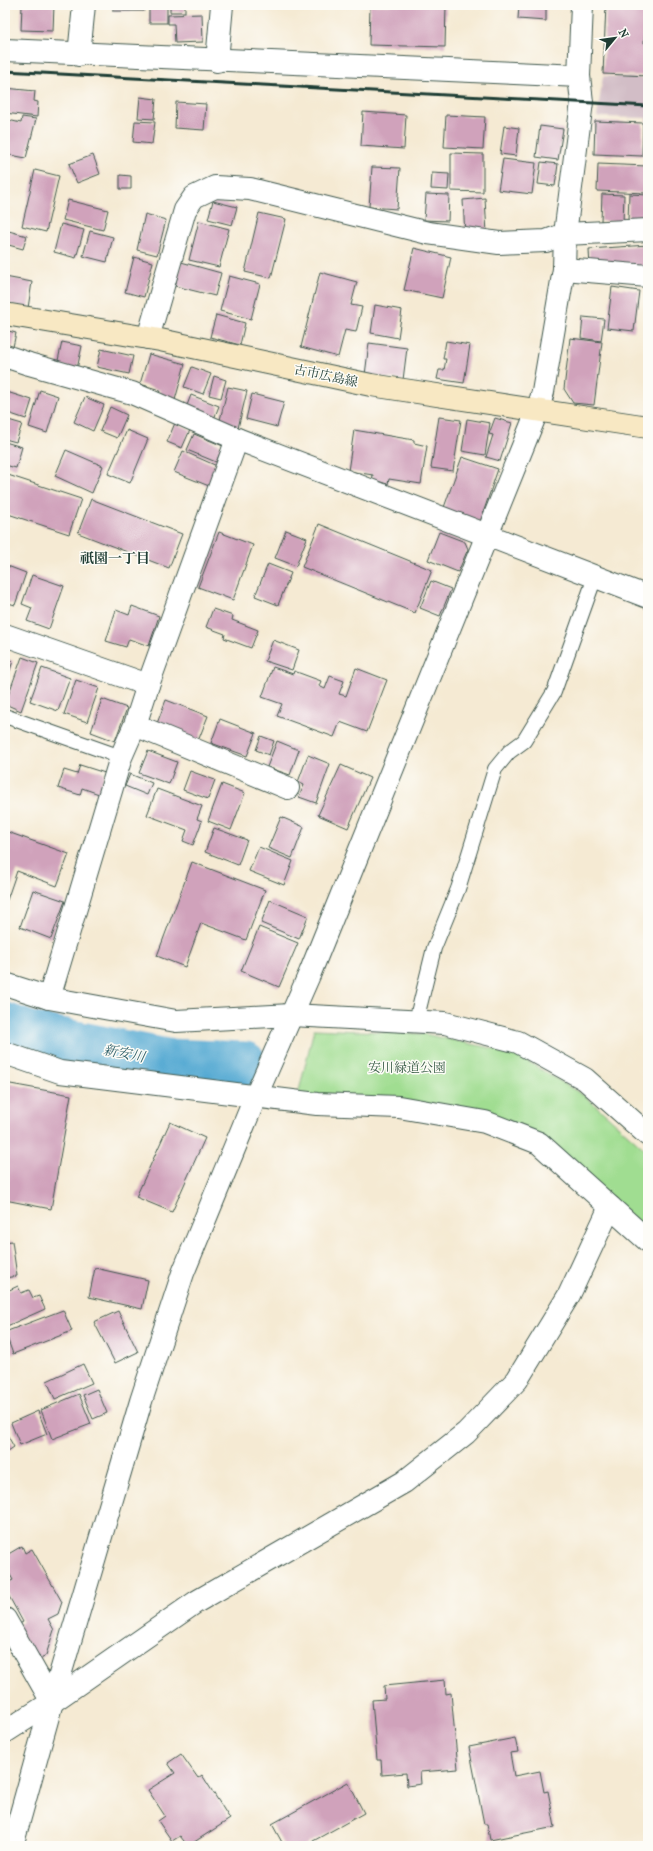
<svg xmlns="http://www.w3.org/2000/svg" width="653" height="1851" viewBox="0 0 653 1851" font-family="'IM FELL French Canon','Noto Serif JP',serif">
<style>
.industrial{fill:#d2bdc6}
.green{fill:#a0dd91;stroke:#608d62}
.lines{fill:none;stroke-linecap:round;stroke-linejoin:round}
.stream{stroke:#57aad3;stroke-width:7}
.river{stroke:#57aad3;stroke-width:45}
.building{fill:#d0a2bb}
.service-casing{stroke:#3f574c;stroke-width:16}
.minor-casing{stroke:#3f574c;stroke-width:24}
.tertiary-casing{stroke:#3f574c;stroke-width:24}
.secondary-casing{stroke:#3f574c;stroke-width:24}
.service{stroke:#fff;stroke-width:14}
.minor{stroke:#fff;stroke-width:22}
.tertiary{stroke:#fff;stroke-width:22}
.secondary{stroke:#f8e8c3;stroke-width:22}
.rail{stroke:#1f3d34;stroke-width:3}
.labels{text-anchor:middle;stroke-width:3;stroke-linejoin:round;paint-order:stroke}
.street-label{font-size:13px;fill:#1f3d34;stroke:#fdfcf7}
.park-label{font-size:13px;fill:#395d47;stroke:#fdfcf7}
.neighbourhood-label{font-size:14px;font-weight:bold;fill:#1f3d34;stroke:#fdfcf7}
.water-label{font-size:14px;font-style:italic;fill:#33636c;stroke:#fdfcf7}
</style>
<rect width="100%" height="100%" fill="#fdfcf7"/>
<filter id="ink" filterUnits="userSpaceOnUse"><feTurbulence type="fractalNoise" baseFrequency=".025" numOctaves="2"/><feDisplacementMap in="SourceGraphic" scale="8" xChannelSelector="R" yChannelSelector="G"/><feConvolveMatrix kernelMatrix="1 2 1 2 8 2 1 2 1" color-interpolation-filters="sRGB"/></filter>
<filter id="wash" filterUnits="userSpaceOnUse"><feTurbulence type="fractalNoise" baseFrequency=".012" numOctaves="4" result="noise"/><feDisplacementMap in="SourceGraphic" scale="16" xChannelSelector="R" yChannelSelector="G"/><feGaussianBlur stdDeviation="0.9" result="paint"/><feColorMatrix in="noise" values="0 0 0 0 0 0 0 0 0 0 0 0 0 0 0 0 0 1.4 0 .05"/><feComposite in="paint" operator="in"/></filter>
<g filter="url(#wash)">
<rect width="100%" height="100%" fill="#f5ead3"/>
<polygon class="industrial" points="603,76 648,78 648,146 646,146 646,118 597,117"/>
<polygon class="green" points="314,1029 424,1034 514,1053 586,1097 648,1152 648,1232 544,1139 298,1095"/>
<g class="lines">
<polyline class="stream" points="5,380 9,369"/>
<polyline class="river" points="5,1025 30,1034 167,1061 245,1064"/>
</g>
<g id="blocks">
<g class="building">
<polygon points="22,5 54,5 53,31 21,30"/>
<rect x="113" y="5" width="31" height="6"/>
<rect x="149" y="5" width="18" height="18"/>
<rect x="170" y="5" width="15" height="7"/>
<polygon points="370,5 446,5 445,47 369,45"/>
<polygon points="519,5 546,5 546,21 518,19"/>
<polygon points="606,5 648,5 648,26 645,26 644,43 648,43 648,76 603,74"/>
<polygon points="202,14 203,42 175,43 174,24 168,24 168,15"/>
<polygon points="5,88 35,91 34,101 38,102 37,117 5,113"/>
<polygon points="140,97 156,99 154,119 138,118"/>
<polygon points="176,102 206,104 204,130 175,128"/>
<polygon points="363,112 406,115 404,149 361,146"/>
<polygon points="446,115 485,117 483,149 444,147"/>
<polygon points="22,117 36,119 26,158 5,154 5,135 8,120 21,123"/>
<polygon points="135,121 155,122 152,144 133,142"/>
<polygon points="595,121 643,123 642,156 594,154"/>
<polygon points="504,126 519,128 516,156 500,154"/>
<polygon points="540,126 563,129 558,160 536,157"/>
<polygon points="451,153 483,154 483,192 451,191"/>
<polygon points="93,155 100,174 77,183 69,164"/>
<polygon points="503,159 536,163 532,194 498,190"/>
<polygon points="541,162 558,164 555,186 538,184"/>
<polygon points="598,164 647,166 646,193 597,191"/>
<polygon points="372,167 400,168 397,209 369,207"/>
<polygon points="35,170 59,176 46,232 22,226"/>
<polygon points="432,173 449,174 448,190 431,189"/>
<polygon points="120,175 131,176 131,189 120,189"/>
<polygon points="426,194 449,195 448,221 424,220"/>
<polygon points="602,194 624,195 623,222 601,221"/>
<polygon points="629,194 648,195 648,221 628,220"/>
<polygon points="485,198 487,234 465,235 463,200"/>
<polygon points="68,200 108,210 103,230 63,220"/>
<polygon points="213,201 237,207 232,225 208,219"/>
<polygon points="259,213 286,219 271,278 245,272"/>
<polygon points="145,214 166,220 157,255 137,250"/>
<polygon points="199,221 229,229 219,267 189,260"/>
<polygon points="61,224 84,230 76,258 54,252"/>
<polygon points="5,230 27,236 23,249 5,244"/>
<polygon points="90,231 113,237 107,262 83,256"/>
<polygon points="648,245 648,267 590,269 589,249"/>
<polygon points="414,248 451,257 442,298 404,290"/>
<polygon points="134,257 153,262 144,297 125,292"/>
<polygon points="181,262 221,273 215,296 175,286"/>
<polygon points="320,272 357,282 351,305 362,307 356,332 345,330 338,357 301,347"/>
<polygon points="229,276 260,284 251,319 220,311"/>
<polygon points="5,277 32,282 28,308 5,303"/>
<polygon points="612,287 639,291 634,331 607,328"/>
<polygon points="375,305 402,310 398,338 371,333"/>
<polygon points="216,315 245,323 240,345 210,337"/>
<polygon points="583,317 604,319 601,341 581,338"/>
<polygon points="5,330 16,333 13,347 5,345"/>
<polygon points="570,338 602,342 594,405 573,403 564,389"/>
<polygon points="446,341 470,345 464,383 437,379 439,370 444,370 446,359 443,359"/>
<polygon points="62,342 82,346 77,369 57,365"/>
<polygon points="369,343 407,348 403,380 365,375"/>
<polygon points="101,349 133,356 129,374 97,367"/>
<polygon points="149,354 185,364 175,400 159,395 160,390 140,384"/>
<polygon points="192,367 211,374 203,394 184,387"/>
<polygon points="214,376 226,380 221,398 209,395"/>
<polygon points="228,387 247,391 238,428 219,424"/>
<polygon points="40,390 58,396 47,433 29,427"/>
<polygon points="7,392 32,400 26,419 5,412"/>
<polygon points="252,394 284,402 277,427 246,419"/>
<polygon points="191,395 219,406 214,419 186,408"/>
<polygon points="85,397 104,405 93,431 74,422"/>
<polygon points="110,407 127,415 117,438 100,431"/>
<polygon points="439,417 461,420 453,471 431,468"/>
<polygon points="495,418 512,423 500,461 486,457 493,435 489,434"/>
<polygon points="5,419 22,424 16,442 5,439"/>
<polygon points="467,419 490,423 485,455 462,451"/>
<polygon points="175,423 190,430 182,448 167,442"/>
<polygon points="127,430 148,439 130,483 108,474"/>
<polygon points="354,430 414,440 414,443 427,446 421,484 389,479 388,484 372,481 373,475 348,471"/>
<polygon points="194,434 223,446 216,462 187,450"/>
<polygon points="5,442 22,447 16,468 5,465"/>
<polygon points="66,450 103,466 92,493 55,476"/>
<polygon points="183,451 217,466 209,486 174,472"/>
<polygon points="462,457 498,469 480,522 442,513"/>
<polygon points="5,474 81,499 69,534 5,513"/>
<polygon points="91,499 182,534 169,568 78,533"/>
<polygon points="319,524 432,570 415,613 302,567"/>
<polygon points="286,530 307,538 296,566 275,558"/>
<polygon points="219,532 253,545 233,600 198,587"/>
<polygon points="439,532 465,542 468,549 458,572 428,560"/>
<polygon points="268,564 291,573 278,605 255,596"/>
<polygon points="5,565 26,573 15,605 5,602"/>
<polygon points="32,575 64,586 49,629 27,621 32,608 22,604"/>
<polygon points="431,581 451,589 440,616 420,608"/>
<polygon points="132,606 159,616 149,646 129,639 126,647 106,641 116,610 129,615"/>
<polygon points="213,609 233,616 232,620 258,630 251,648 224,638 225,634 206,627"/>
<polygon points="273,640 299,650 292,670 265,661"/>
<polygon points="22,657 38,663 21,711 5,704"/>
<polygon points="5,658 13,661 5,685"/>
<polygon points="273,667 293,674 294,671 321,681 319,686 325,689 330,676 344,681 339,694 346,696 356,668 387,680 367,732 340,722 334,737 277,716 282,704 262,697"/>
<polygon points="42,668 70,678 58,711 30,701"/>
<polygon points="76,680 99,688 87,722 64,714"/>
<polygon points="102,699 127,708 115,741 91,732"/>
<polygon points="166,700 208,716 198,741 156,726"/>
<polygon points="220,719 256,733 247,756 211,743"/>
<polygon points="261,736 274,741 269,755 256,750"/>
<polygon points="277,741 299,750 290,775 267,767"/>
<polygon points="148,751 177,762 169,784 139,773"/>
<polygon points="308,755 330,764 316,803 299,797 304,785 298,782"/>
<polygon points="80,765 105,773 99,794 82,788 80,795 58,788 64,770 77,774"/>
<polygon points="341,765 370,778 348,828 318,815"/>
<polygon points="190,771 215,780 208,799 183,790"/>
<polygon points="130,774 152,783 147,795 125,786"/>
<polygon points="222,784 245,793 231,830 208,821"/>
<polygon points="157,789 202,806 197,819 202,821 193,845 183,841 187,830 147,815"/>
<polygon points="281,817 304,827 292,858 268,848"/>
<polygon points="214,828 247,840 238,865 205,852"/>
<polygon points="5,831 69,854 57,886 17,871 7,900 5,899"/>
<polygon points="259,847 293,861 284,885 249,871"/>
<polygon points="192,862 265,890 246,940 201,923 185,967 157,956"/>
<polygon points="33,890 65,901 51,939 20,927"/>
<polygon points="270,900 308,916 299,939 261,923"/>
<polygon points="259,927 298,943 279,987 241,971"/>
<polygon points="5,1083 71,1095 51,1209 5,1200"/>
<polygon points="170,1122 205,1138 172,1212 136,1197"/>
<polygon points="12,1241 17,1276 5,1278 5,1242"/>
<polygon points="95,1268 148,1280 142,1309 89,1297"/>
<polygon points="18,1286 21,1293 29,1290 33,1298 39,1296 45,1309 7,1326 5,1321 5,1292"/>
<polygon points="63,1310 72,1331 13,1354 5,1332"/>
<polygon points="118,1311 138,1352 115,1363 94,1322"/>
<polygon points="83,1364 92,1383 55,1399 47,1381"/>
<polygon points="97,1389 107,1413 93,1419 83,1395"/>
<polygon points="79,1394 91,1424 52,1439 41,1410"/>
<polygon points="38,1411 47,1434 20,1445 11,1423"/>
<polygon points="5,1431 14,1447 5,1453"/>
<polygon points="22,1546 25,1553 32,1549 62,1602 58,1614 48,1619 54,1630 46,1655 36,1661 16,1626 23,1622 5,1589 5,1584 13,1580 5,1566 5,1556"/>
<polygon points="445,1680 446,1694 451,1693 458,1769 420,1772 421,1784 407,1786 406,1773 382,1775 381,1760 377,1760 372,1700 385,1699 384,1686"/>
<polygon points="515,1738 518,1752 510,1753 514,1776 540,1771 544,1792 548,1791 555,1827 490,1840 487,1824 484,1824 469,1747"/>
<polygon points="181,1754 198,1778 202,1775 230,1819 188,1846 180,1836 172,1841 158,1821 165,1816 148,1790 175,1773 168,1763"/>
<polygon points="348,1782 364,1813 304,1846 284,1846 272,1824"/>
</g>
</g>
</g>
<g filter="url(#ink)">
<use href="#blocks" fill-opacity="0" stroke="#3f574c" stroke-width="1"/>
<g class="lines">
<g class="service-casing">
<g id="service">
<polyline points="5,716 121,757"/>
<polyline points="416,1021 434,948 458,889 495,769 509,752 524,741 554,692 595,577"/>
</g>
</g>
<g class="minor-casing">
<g id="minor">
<polyline points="5,50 579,76 582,5"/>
<polyline points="79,55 84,5"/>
<polyline points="217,61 222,5"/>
<polyline points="564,269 648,276"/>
<polyline points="148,338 185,210 194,197 215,187 250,189 428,233 499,243 546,241 565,234 648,230"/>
<polyline points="5,356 29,364 132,393 237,439 648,597"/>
<polyline points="5,635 148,685"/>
<polyline points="135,725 288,788"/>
<polyline points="5,984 49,998 176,1021 291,1015 445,1023 518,1042 585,1079 648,1135"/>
<polyline points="49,998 121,757 135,725 148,685 237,439"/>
<polyline points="5,1053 60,1072 317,1104 399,1107 485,1122 539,1143 648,1241"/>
<polyline points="5,1619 52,1702"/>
<polyline points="5,1732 52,1702 196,1602 404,1482 466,1433 517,1380 569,1295 610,1207"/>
</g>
</g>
<g class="tertiary-casing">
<polyline id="tertiary" points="12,1846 52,1702 141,1401 183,1273 255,1098 310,973 538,409 543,392 564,269 565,234 582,102 579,76"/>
</g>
<g class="secondary-casing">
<polyline id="secondary" points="5,314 160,340 371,385 648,427"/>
</g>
<use href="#service" class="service"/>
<use href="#minor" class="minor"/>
<use href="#tertiary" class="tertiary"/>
<use href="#secondary" class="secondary"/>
<polyline class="rail" points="5,71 648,106"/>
</g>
</g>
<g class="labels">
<g class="street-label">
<text transform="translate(326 375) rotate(12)" y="5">古市広島線</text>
</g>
<g class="park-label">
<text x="407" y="1072">安川緑道公園</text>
</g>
<g class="neighbourhood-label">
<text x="115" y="563">祇園一丁目</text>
</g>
<g class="water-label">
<text transform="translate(124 1053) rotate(11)" y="5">新安川</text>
</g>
</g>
<rect width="653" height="1851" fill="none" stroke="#fdfcf7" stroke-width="20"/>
<g transform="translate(615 38) rotate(61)" stroke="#fdfcf7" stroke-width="3" paint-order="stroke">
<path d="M0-3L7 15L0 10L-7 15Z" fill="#1f3d34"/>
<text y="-6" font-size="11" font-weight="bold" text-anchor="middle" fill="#1f3d34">N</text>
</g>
</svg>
